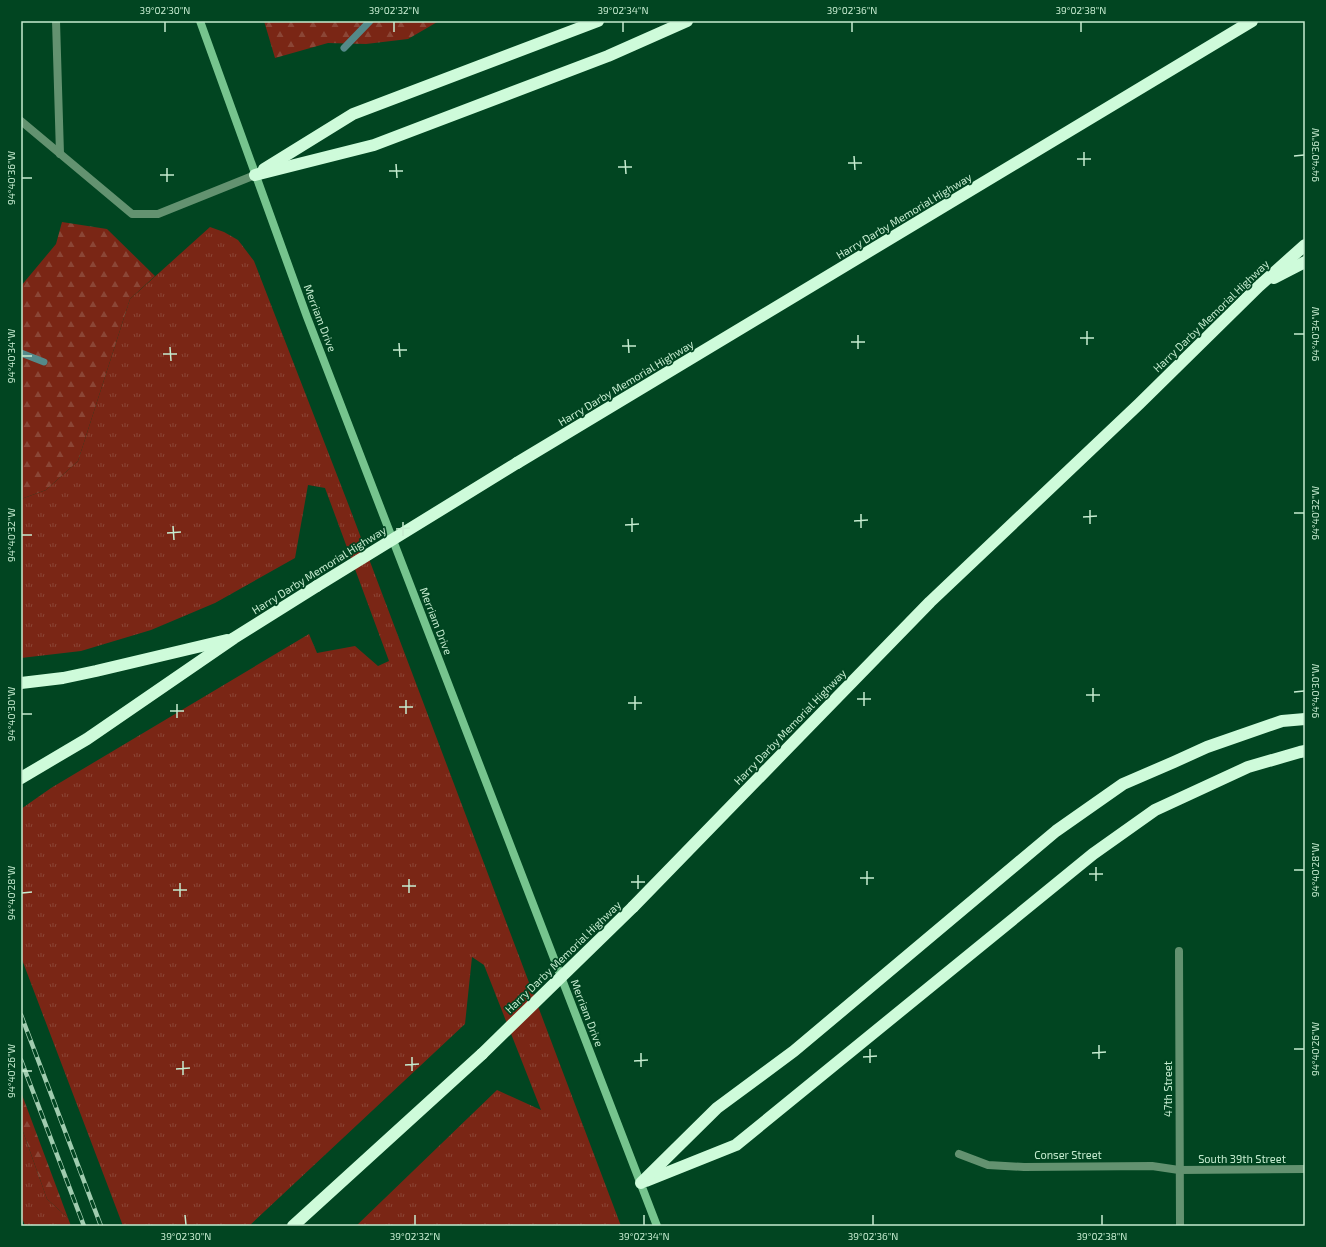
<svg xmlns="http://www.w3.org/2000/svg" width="1326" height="1247" viewBox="0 0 1326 1247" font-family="'Exo 2',sans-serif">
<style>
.grass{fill:url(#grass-tufts)}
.forest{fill:url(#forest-firs)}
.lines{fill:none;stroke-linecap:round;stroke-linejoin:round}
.stream{stroke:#548989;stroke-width:7}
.service{stroke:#639270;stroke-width:8}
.minor{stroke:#639270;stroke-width:8}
.secondary{stroke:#76c48e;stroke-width:8}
.motorway{stroke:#cefbda;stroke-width:12}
.rail-casing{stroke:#a0ccaf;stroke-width:4.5}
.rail{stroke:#014521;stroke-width:3;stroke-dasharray:9;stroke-linecap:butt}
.motorway-bridge{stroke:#cefbda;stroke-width:12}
.ticks{fill:none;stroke:#c6ecd0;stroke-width:1.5}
.labels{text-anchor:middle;stroke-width:3.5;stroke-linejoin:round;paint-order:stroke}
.street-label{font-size:11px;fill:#c6ecd0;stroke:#014521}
.neatline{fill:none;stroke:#c6ecd0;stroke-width:1.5}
.ticks-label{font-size:10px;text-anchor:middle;fill:#c6ecd0}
</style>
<defs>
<pattern id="grass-tufts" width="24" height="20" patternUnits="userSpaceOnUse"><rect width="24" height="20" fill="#7a2615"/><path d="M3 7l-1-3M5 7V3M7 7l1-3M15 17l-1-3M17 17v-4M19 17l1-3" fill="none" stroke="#8b4636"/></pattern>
<pattern id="forest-firs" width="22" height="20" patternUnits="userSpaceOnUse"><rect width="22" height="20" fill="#7a2615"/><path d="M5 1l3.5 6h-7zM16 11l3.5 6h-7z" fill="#8b4636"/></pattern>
</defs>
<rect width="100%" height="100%" fill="#014521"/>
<g class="grass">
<polygon points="210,227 224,232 238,240 254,261 349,506 621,1226 356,1226 497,1090 541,1110 484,965 472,957 465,1024 249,1226 123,1226 21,957 21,809 51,788 309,634 317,653 355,646 378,666 389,661 325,488 308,485 295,558 215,603 151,630 81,651 21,658 21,499 46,490 78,461 130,299"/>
<polygon points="21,1126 47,1199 68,1218 71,1226 25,1226 21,1215"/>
</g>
<g class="forest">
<polygon points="264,21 439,21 408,39 366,44 328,43 275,58"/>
<polygon points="62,222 107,229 155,276 130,299 78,461 46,490 21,499 21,286 56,244"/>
<polygon points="21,1092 68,1218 47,1199 21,1126"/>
</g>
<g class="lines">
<g class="stream">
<polyline points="344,48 370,21"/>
<polyline points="21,353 44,362"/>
</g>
<g class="service">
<polyline points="56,21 60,154"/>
<polyline points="21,121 132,214 158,214 255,175"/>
</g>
<g class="minor">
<polyline points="1179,951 1180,1226"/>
<polyline points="959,1154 988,1165 1024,1167 1152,1166 1179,1170 1305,1169"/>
</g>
<polyline class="secondary" points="200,21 307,317 657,1226"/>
<g class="motorway">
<polyline points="264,169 353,114 598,21"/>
<polyline points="255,175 374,145 608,56 687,21"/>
<polyline points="1274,278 1305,262"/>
<polyline points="517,463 1252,21"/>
<polyline points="21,683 63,678 96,671 227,640"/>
<polyline points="21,778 87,739 234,638 317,586"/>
<polyline points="633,907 930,602 1139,404 1259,286 1305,245"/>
<polyline points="646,1181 736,1145 1093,854 1155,810 1248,767 1300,752 1305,751"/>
<polyline points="641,1183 717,1108 794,1051 1056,831 1123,784 1174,762 1207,747 1282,721 1305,719"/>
<polyline points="293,1226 482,1054"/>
</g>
<g class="rail-casing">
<g id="rail">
<polyline points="21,1015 101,1226"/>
<polyline points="21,1060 84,1226"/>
</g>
</g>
<use href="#rail" class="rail"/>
<g class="motorway-bridge">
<polyline points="317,586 517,463"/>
<polyline points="482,1054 633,907"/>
</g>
</g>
<path class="ticks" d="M165,22V32M394,22V32M623,22V32M852,22V32M1081,22V32M1084,152V166M854,156L855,170M1294,156L1304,155M1077,159H1091M625,160L626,174M848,163H862M396,164L397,178M618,167H632M167,168V182M389,171H403M160,175H174M22,178H32M1087,331V345M1294,334H1304M858,335V349M1080,338H1094M628,339L629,353M851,342H865M399,343L400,357M622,346H636M170,347L171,361M393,350H407M163,354H177M22,356H32M1090,510V524M1294,513H1304M861,514V528M1083,517L1097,516M632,518V532M854,521L868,520M403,522V536M625,525L639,524M173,526L174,540M396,529L410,528M167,533L181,532M22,535H32M1093,688V702M864,692V706M1294,692L1304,691M1086,695H1100M635,696V710M857,699H871M406,700V714M628,703H642M177,704V718M399,707H413M170,711H184M22,714H32M1096,867V881M1294,870H1304M867,871V885M1089,874H1103M638,875V889M860,878H874M409,879V893M631,882H645M180,883V897M402,886H416M173,890H187M22,893L32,892M1099,1045V1059M870,1049V1063M1294,1049H1304M641,1053V1067M1092,1053L1106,1052M412,1057V1071M863,1057L877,1056M183,1061V1075M634,1061L648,1060M405,1065L419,1064M176,1069L190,1068M22,1071H32M185,1215L186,1225M415,1215V1225M644,1215V1225M873,1215V1225M1102,1215V1225"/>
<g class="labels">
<g class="street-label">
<text transform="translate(904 216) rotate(-31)" y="4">Harry Darby Memorial Highway</text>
<text transform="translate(1211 316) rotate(-44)" y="4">Harry Darby Memorial Highway</text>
<text transform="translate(320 318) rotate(69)" y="4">Merriam Drive</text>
<text transform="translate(626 383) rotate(-31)" y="4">Harry Darby Memorial Highway</text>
<text transform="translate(319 570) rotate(-32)" y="4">Harry Darby Memorial Highway</text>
<text transform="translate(436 621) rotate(69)" y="4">Merriam Drive</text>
<text transform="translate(790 727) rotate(-46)" y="4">Harry Darby Memorial Highway</text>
<text transform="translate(563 957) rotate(-44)" y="4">Harry Darby Memorial Highway</text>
<text transform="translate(587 1013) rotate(69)" y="4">Merriam Drive</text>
<text transform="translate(1168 1089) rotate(-90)" y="4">47th Street</text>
<text x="1068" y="1159">Conser Street</text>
<text x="1242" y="1163">South 39th Street</text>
</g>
</g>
<rect width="1326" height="1247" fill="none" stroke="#014521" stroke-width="44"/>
<rect x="22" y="22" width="1282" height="1203" class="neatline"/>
<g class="ticks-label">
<text x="165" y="14">39°02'30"N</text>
<text x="394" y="14">39°02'32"N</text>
<text x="623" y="14">39°02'34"N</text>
<text x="852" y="14">39°02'36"N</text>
<text x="1081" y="14">39°02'38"N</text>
<text transform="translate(1315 155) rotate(-90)" y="4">94°40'36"W</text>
<text transform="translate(11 178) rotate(-90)" y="4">94°40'36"W</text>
<text transform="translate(1315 334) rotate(-90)" y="4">94°40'34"W</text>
<text transform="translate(11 356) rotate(-90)" y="4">94°40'34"W</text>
<text transform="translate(1315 513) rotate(-90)" y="4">94°40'32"W</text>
<text transform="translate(11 535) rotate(-90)" y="4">94°40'32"W</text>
<text transform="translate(1315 691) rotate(-90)" y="4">94°40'30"W</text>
<text transform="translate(11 714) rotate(-90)" y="4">94°40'30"W</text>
<text transform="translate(1315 870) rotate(-90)" y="4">94°40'28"W</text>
<text transform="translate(11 893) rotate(-90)" y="4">94°40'28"W</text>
<text transform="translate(1315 1049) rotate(-90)" y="4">94°40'26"W</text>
<text transform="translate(11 1071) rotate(-90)" y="4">94°40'26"W</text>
<text x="186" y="1240">39°02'30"N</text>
<text x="415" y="1240">39°02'32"N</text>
<text x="644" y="1240">39°02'34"N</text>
<text x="873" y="1240">39°02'36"N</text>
<text x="1102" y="1240">39°02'38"N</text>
</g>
</svg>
